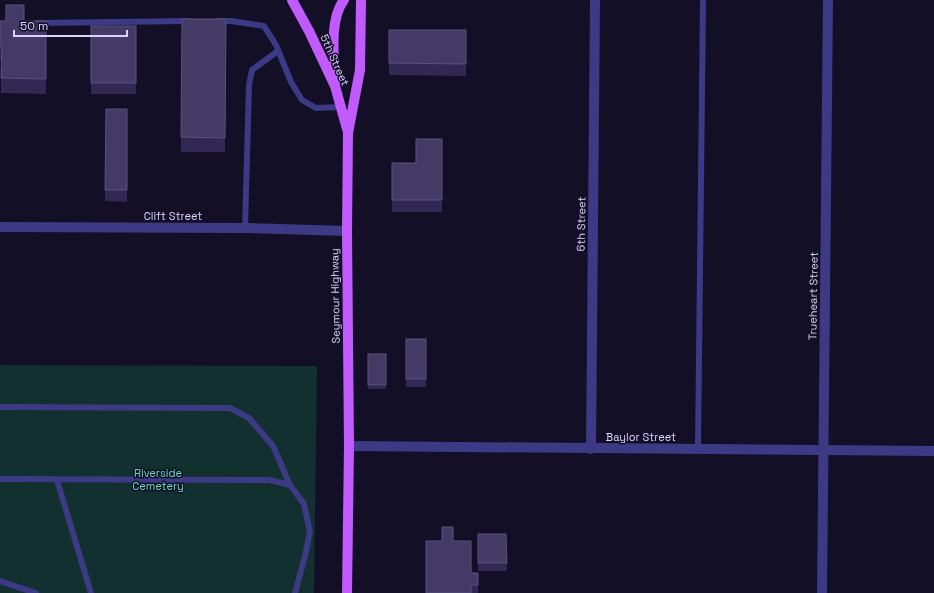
<svg xmlns="http://www.w3.org/2000/svg" width="934" height="593" viewBox="0 0 934 593" font-family="'Space Grotesk',sans-serif">
<style>
.green{fill:#12302f}
.lines{fill:none;stroke-linecap:round;stroke-linejoin:round}
.lane{stroke:#3d3a85;stroke-width:6}
.street{stroke:#3d3a85;stroke-width:10}
.primary{stroke:#c25bff;stroke-width:10}
.wall{fill:#312854}
.building{fill:#433a66;stroke:#5a527e}
.labels{text-anchor:middle;stroke-width:3;stroke-linejoin:round;paint-order:stroke}
.street-label{font-size:11px;fill:#d9d4ff;stroke:#130f26}
.park-label{font-size:11px;fill:#5fe0c0;stroke:#130f26}
</style>
<rect width="100%" height="100%" fill="#130f26"/>
<polygon class="green" points="0,365 317,366 314,593 0,593"/>
<g class="lines">
<g class="lane">
<polyline points="218,21 231,21 264,26 276,45 291,82 302,100 316,108 341,107"/>
<polyline points="38,23 189,21"/>
<polyline points="245,228 249,85 252,70 278,51"/>
<polyline points="0,407 230,408 249,418 273,446 290,485"/>
<polyline points="698,449 703,0"/>
<polyline points="0,479 269,480 290,485 304,504 310,532 305,556 295,593"/>
<polyline points="57,480 91,593"/>
<polyline points="0,581 36,593"/>
</g>
<g class="street">
<polyline points="0,227 245,228 347,231"/>
<polyline points="349,446 934,451"/>
<polyline points="591,449 595,0"/>
<polyline points="822,593 828,0"/>
</g>
<g class="primary">
<polyline points="292,0 309,31 335,86 347,129"/>
<path d="M335,82C334,58 329,19 344,0"/>
<polyline points="347,593 349,446 347,231 348,133 360,70 361,0"/>
</g>
</g>
<g class="wall">
<polygon points="182,19 226,19 225,152 181,152"/>
<polygon points="0,21 46,21 46,94 1,93 1,61 0,61"/>
<rect x="91" y="26" width="45" height="68"/>
<polygon points="389,30 466,30 466,76 389,75"/>
<polygon points="127,109 127,202 105,201 105,190"/>
<polygon points="442,139 442,212 392,212 392,163 416,163"/>
<rect x="406" y="339" width="20" height="48"/>
<rect x="368" y="354" width="18" height="35"/>
<polygon points="478,534 506,534 507,571 478,571"/>
<polygon points="453,541 471,573 478,573 478,593 426,593"/>
</g>
<g class="building">
<polygon points="6,5 24,5 24,21 46,21 46,79 1,78 2,46 0,46 0,21 6,21"/>
<polygon points="182,19 226,19 225,138 181,137"/>
<rect x="91" y="26" width="45" height="57"/>
<polygon points="389,30 466,30 466,64 389,63"/>
<polygon points="106,109 127,109 127,190 105,190"/>
<polygon points="416,139 442,139 442,200 392,200 392,163 416,163"/>
<rect x="406" y="339" width="20" height="40"/>
<rect x="368" y="354" width="18" height="31"/>
<polygon points="442,527 453,527 453,541 471,541 471,573 478,573 478,585 471,585 471,593 426,593 426,541 442,541"/>
<polygon points="478,534 506,534 507,563 478,563"/>
</g>
<g class="labels">
<g class="street-label">
<text transform="translate(335 60) rotate(66)" y="4">5th Street</text>
<text x="173" y="220">Clift Street</text>
<text transform="translate(581 224) rotate(-89)" y="4">6th Street</text>
<text transform="translate(335 296) rotate(-91)" y="4">Seymour Highway</text>
<text transform="translate(813 296) rotate(-89)" y="4">Trueheart Street</text>
<text x="641" y="441">Baylor Street</text>
</g>
<g class="park-label">
<text x="158" y="477">Riverside<tspan x="158" dy="13">Cemetery</tspan></text>
</g>
</g>
<path d="M14 30v6h113v-6" fill="none" stroke="#d9d4ff" stroke-width="2"/>
<text x="20" y="30" font-size="12" fill="#d9d4ff" stroke="#130f26" stroke-width="3" paint-order="stroke">50 m</text>
</svg>
